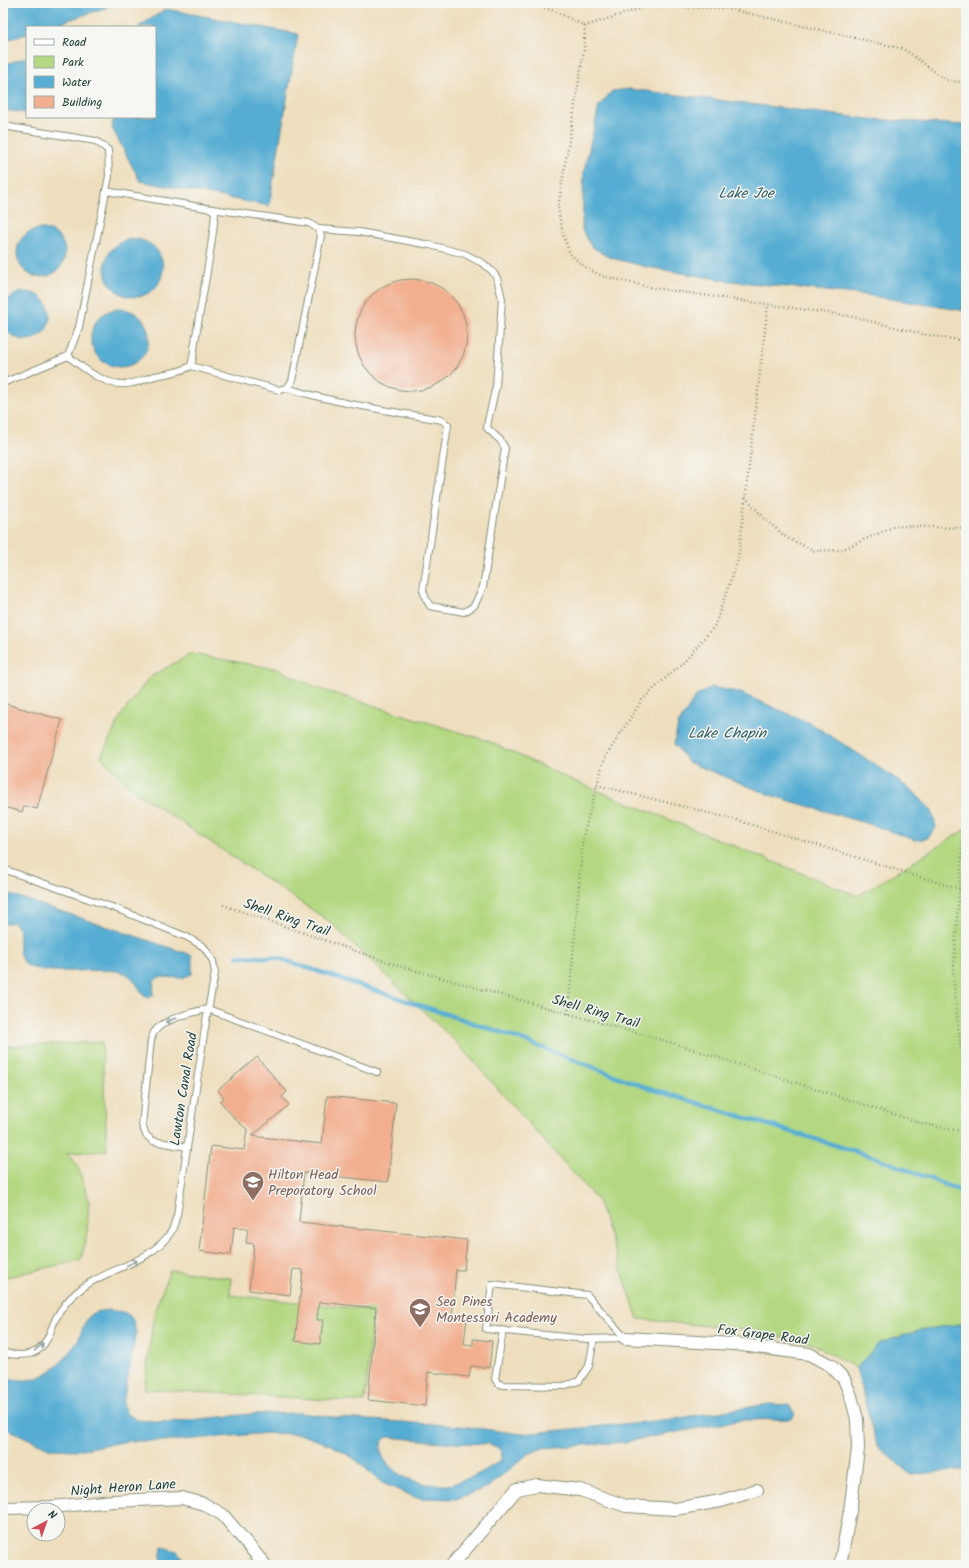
<svg xmlns="http://www.w3.org/2000/svg" width="969" height="1568" viewBox="0 0 969 1568" font-family="Kalam,sans-serif">
<style>
.green{fill:#b3d881;stroke:#698a5a}
.water{fill:#57add3;stroke:#3b7584;fill-rule:evenodd}
.lines{fill:none;stroke-linecap:round;stroke-linejoin:round}
.stream{stroke:#57add3;stroke-width:4.5}
.building{fill:#f2af8f}
.service-casing{stroke:#868e78;stroke-width:8}
.minor-casing{stroke:#868e78;stroke-width:14}
.path{stroke:#868e78;stroke-width:2.5;stroke-dasharray:1 3;stroke-linecap:butt}
.service{stroke:#fff;stroke-width:6}
.minor{stroke:#fff;stroke-width:12}
.oneway{stroke:#8f9e9a}
.labels{text-anchor:middle;stroke-width:3;stroke-linejoin:round;paint-order:stroke}
.street-label{font-size:14px;fill:#1f3d34;stroke:#f6f6f2}
.education-label{font-size:14px;fill:#785e54;stroke:#f6f6f2;text-anchor:start}
.water-label{font-size:15px;font-style:italic;fill:#305f64;stroke:#f6f6f2}
</style>
<rect width="100%" height="100%" fill="#f6f6f2"/>
<filter id="ink" filterUnits="userSpaceOnUse"><feTurbulence type="fractalNoise" baseFrequency=".025" numOctaves="2"/><feDisplacementMap in="SourceGraphic" scale="8" xChannelSelector="R" yChannelSelector="G"/><feConvolveMatrix kernelMatrix="1 2 1 2 8 2 1 2 1" color-interpolation-filters="sRGB"/></filter>
<filter id="wash" filterUnits="userSpaceOnUse"><feTurbulence type="fractalNoise" baseFrequency=".012" numOctaves="4" result="noise"/><feDisplacementMap in="SourceGraphic" scale="16" xChannelSelector="R" yChannelSelector="G"/><feGaussianBlur stdDeviation="0.9" result="paint"/><feColorMatrix in="noise" values="0 0 0 0 0 0 0 0 0 0 0 0 0 0 0 0 0 1.4 0 .05"/><feComposite in="paint" operator="in"/></filter>
<g filter="url(#wash)">
<rect width="100%" height="100%" fill="#eedebd"/>
<g class="green">
<polygon points="191,654 278,669 317,688 488,741 569,779 858,896 966,829 966,1323 879,1343 856,1368 813,1344 757,1331 638,1319 598,1201 457,1043 329,921 134,791 101,757 122,714 150,677"/>
<polygon points="102,1042 107,1151 67,1153 78,1167 89,1200 87,1233 81,1260 3,1278 3,1046"/>
<polygon points="170,1270 231,1278 230,1295 373,1310 365,1402 144,1389 154,1313"/>
</g>
<g class="water">
<polygon points="3,3 108,3 110,5 105,8 48,27 27,27 27,34 6,40 3,39"/>
<polygon points="166,9 298,34 269,206 140,181 112,128 114,117 155,117 155,27 138,27"/>
<polygon points="27,57 27,113 3,110 3,65"/>
<polygon points="630,89 869,119 966,125 966,311 865,295 730,281 647,267 608,257 591,246 582,230 584,171 599,106 612,91"/>
<circle cx="41" cy="253" r="24"/>
<circle cx="134" cy="268" r="29"/>
<circle cx="26" cy="316" r="24"/>
<circle cx="120" cy="338" r="29"/>
<polygon points="712,687 738,692 812,724 885,771 914,792 932,811 936,827 928,838 915,840 872,825 770,795 688,762 674,744 678,725 696,696"/>
<path d="M3,892L192,955V974L182,978L159,977L154,981L153,995L147,998C138,990 136,978 125,973C102,964 30,982 21,958C18,949 19,939 19,930L13,922L3,924Z"/>
<path d="M107,1310L123,1312L132,1318L136,1332L123,1403L126,1413L137,1420L168,1422L251,1414L299,1413L342,1418L460,1426L522,1434L673,1419L769,1404L789,1405L795,1414L792,1419L742,1420L625,1442L543,1448L528,1454L488,1487L456,1499L417,1498L382,1483L355,1459L331,1445L299,1434L269,1433L169,1441H128L78,1450L51,1449L3,1427V1378C13,1379 27,1382 37,1378C53,1372 72,1354 79,1338C83,1330 85,1316 95,1312C98,1311 103,1311 107,1310ZM387,1437L454,1443L489,1444L497,1447L502,1451L501,1460C487,1470 480,1474 463,1480C459,1481 454,1484 449,1485C435,1486 413,1483 401,1475C389,1468 371,1449 387,1437Z"/>
<polygon points="966,1323 966,1469 911,1475 877,1446 856,1368 879,1343 921,1330"/>
<polygon points="162,1547 177,1551 188,1565 158,1565 160,1563"/>
</g>
<g class="lines">
<polyline class="stream" points="237,956 278,958 506,1034 645,1087 877,1158 966,1193"/>
</g>
<g id="blocks">
<g class="building">
<circle cx="411" cy="335" r="56"/>
<polygon points="3,703 62,720 37,809 24,806 22,812 3,807"/>
<polygon points="257,1057 287,1092 282,1097 289,1105 252,1136 322,1144 327,1096 396,1103 388,1182 304,1173 299,1222 467,1240 464,1270 456,1270 452,1317 467,1318 464,1344 473,1345 473,1339 492,1341 489,1368 471,1366 469,1377 428,1372 425,1406 368,1400 376,1308 319,1302 317,1320 323,1320 320,1344 295,1341 303,1270 293,1269 290,1295 249,1290 254,1244 246,1243 248,1228 234,1227 231,1255 199,1251 211,1146 244,1150 247,1129 235,1119 220,1101 224,1098 218,1090"/>
</g>
</g>
</g>
<g filter="url(#ink)">
<use href="#blocks" fill-opacity="0" stroke="#868e78" stroke-width="1"/>
<g class="lines">
<g class="service-casing">
<g id="service">
<polyline points="3,126 96,141 108,150 109,176 79,327 68,356 3,383"/>
<path d="M68,356C85,370 109,389 132,383C140,382 147,378 155,376C168,373 179,373 191,366L193,357C199,308 211,261 215,213L212,209L106,191"/>
<polyline points="191,366 279,390 287,388 292,381 321,236 318,229 309,223 212,209"/>
<path d="M287,388C338,404 390,411 442,420L448,425L423,590L426,599L430,606L464,612L474,606L483,587L505,448L500,440L487,428L488,421L496,386L502,299L497,278L492,271L484,264L465,254L430,245L359,232L318,229"/>
<path d="M3,869L120,910L187,937L204,947L213,961L215,973L206,1021L177,1215C175,1220 174,1227 171,1232C149,1265 105,1268 77,1292C68,1299 61,1309 56,1318C51,1328 48,1343 38,1350C28,1357 15,1355 3,1353"/>
<path d="M187,1147L153,1141L146,1135L142,1125L151,1040C152,1037 153,1033 155,1031C165,1018 193,1012 208,1009L377,1072"/>
<polygon points="492,1284 587,1295 625,1338 586,1339 486,1329"/>
<polyline points="503,1330 495,1379 498,1383 503,1385 563,1386 579,1381 589,1366 594,1339"/>
</g>
</g>
<g class="minor-casing">
<g id="minor">
<polyline points="625,1338 734,1344 809,1354 830,1365 844,1379 851,1396 857,1419 858,1449 850,1511 840,1565"/>
<polyline points="3,1508 51,1507 114,1501 182,1498 204,1504 223,1515 265,1565"/>
<polyline points="452,1565 517,1489 537,1485 580,1490 626,1506 675,1509 721,1501 757,1490"/>
</g>
</g>
<g class="path">
<polyline points="529,3 554,11 585,26 645,7 725,8 904,49 946,80 966,83"/>
<polyline points="585,26 584,50 558,207 563,235 570,254 586,268 602,276 654,288 849,316 927,335 966,341"/>
<polyline points="745,497 764,518 787,538 815,551 841,550 895,526 966,528"/>
<polyline points="597,785 733,819 959,889"/>
<polyline points="966,793 953,976 963,1069 966,1082"/>
<polyline points="223,905 396,965 679,1045 924,1124 966,1132"/>
<polyline points="568,1014 583,837 604,759 642,700 684,661 714,627 738,560 768,304"/>
</g>
<use href="#service" class="service"/>
<use href="#minor" class="minor"/>
</g>
<defs><path id="oneway-shaft" d="M-6 0H5M1.5-3L5.5 0L1.5 3" fill="none" stroke-width="1.6" stroke-linecap="round" stroke-linejoin="round"/></defs>
<g class="oneway">
<use href="#oneway-shaft" transform="translate(171 1020) rotate(157)"/>
<use href="#oneway-shaft" transform="translate(132 1263) rotate(-25)"/>
<use href="#oneway-shaft" transform="translate(39 1347) rotate(-42)"/>
</g>
</g>
<defs>
<g id="school-pin" transform="scale(1.15)"><path d="M0 17L-7.5 6A9.5 9.5 0 1 1 7.5 6Z" fill="#8d6e63" stroke="#f6f6f2"/><path d="M0-5L7-2L0 1L-7-2ZM-4 1L0 2.5L4 1V4Q0 6-4 4Z" fill="#fff"/></g>
</defs>
<g fill-rule="evenodd">
<use href="#school-pin" x="253" y="1182"/>
<use href="#school-pin" x="420" y="1309"/>
</g>
<g class="labels">
<g class="street-label">
<text transform="translate(287 917) rotate(19)" y="5">Shell Ring Trail</text>
<text transform="translate(596 1011) rotate(16)" y="5">Shell Ring Trail</text>
<text transform="translate(183 1089) rotate(-81)" y="5">Lawton Canal Road</text>
<text transform="translate(763 1334) rotate(7)" y="5">Fox Grape Road</text>
<text transform="translate(123 1487) rotate(-4)" y="5">Night Heron Lane</text>
</g>
<g class="education-label">
<text x="268" y="1179">Hilton Head<tspan x="268" dy="16">Preporatory School</tspan></text>
<text x="436" y="1306">Sea Pines<tspan x="436" dy="16">Montessori Academy</tspan></text>
</g>
<g class="water-label">
<text x="746" y="198">Lake Joe</text>
<text x="727" y="738">Lake Chapin</text>
</g>
</g>
<rect width="969" height="1568" fill="none" stroke="#f6f6f2" stroke-width="16"/>
<rect x="26" y="26" width="130" height="92" fill="#f6f6f2" stroke="#a0aca6"/>
<rect x="34" y="39" width="20" height="6" fill="#ffffff" stroke="#a0aca6"/>
<text x="62" y="46" font-size="12" fill="#1f3d34">Road</text>
<rect x="34" y="56" width="20" height="12" fill="#b3d881" stroke="#a0aca6"/>
<text x="62" y="66" font-size="12" fill="#1f3d34">Park</text>
<rect x="34" y="76" width="20" height="12" fill="#57add3" stroke="#a0aca6"/>
<text x="62" y="86" font-size="12" fill="#1f3d34">Water</text>
<rect x="34" y="96" width="20" height="12" fill="#f2af8f" stroke="#a0aca6"/>
<text x="62" y="106" font-size="12" fill="#1f3d34">Building</text>
<g transform="translate(46 1522) rotate(41)"><circle r="19" fill="#f6f6f2" stroke="#a0aca6"/>
<path d="M0-3L7 15L0 10L-7 15Z" fill="#d1495b"/>
<text y="-6" font-size="11" font-weight="bold" text-anchor="middle" fill="#1f3d34">N</text>
</g>
</svg>
